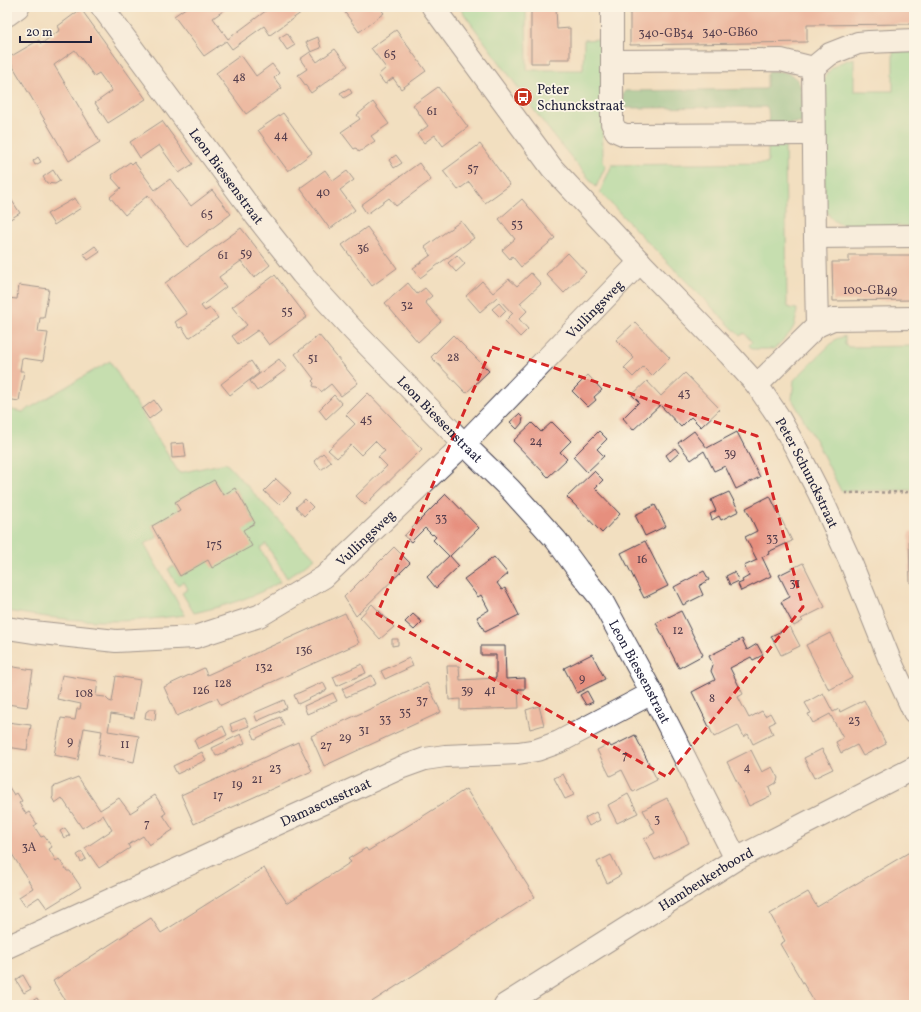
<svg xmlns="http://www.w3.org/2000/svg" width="921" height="1012" viewBox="0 0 921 1012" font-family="Vollkorn,serif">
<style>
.green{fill:#90dd9b;stroke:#59806b}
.forest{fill:#74bc83;stroke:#4b6f5f}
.building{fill:#e68f7e}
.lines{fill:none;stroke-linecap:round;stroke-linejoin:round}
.street-casing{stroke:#413e4f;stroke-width:24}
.path{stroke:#413e4f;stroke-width:2.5;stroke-dasharray:3 3;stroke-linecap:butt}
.street{stroke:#fff;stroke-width:22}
.marked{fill:none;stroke:#d62828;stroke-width:3;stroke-dasharray:8 5;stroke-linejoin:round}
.labels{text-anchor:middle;stroke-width:3.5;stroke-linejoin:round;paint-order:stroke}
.number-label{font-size:12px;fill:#533d4c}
.poi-label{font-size:14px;fill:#22223b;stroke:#fcf5e5;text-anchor:start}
.street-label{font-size:14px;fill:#22223b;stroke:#fcf5e5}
</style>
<rect width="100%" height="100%" fill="#fcf5e5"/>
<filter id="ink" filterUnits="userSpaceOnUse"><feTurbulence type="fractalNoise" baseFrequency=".025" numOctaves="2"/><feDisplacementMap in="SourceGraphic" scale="8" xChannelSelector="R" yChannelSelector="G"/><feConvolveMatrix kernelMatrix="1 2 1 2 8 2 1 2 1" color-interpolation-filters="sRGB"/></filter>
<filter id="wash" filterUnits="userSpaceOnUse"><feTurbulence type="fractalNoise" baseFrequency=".012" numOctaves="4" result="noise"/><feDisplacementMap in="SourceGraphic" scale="16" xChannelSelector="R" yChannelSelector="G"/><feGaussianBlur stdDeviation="0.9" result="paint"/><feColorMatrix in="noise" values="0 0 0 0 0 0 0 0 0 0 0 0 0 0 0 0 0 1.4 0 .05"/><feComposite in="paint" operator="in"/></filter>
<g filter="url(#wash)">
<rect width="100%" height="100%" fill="#f2dfc0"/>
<g class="green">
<polygon points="459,7 526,7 527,70 583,70 584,40 601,39 603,161 604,164 606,165 596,187 556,139 531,106 536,102 530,94 525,97"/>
<path d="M914,51V226H848C835,224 828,218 825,205L823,84C828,67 837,63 854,58V91H893V52Z"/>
<path d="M771,145H785L787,305L789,308L797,309C796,331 789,334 774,349H752L749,345L752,342L744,333L740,336L630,224L600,192L612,165L767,163L768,161V148Z"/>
<polygon points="845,336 845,345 849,347 914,346 914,490 841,491 817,443 792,399 794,380 836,339"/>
<path d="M110,361L179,473L226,463L314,558L300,569L287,578L266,544L260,548L280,582C253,598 224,606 194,613L182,593L188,589L184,582L177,585L168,569L175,566L180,576L208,560L243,530L255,523L235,488L223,495L214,480L175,502L180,510L152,526L158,537L144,544L185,615C161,618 136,621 111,621C76,621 41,617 7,611V409L23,412Z"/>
</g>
<path class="forest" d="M770,71C807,70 802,93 802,121L801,123H769L768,109L766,107L626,108L623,107V93L625,91L765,89L767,88V75Z"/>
<g id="blocks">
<g class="building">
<polygon points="187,7 224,7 226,9 213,18 228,39 271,7 309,7 270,35 264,26 232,49 226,41 204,56 174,16"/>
<polygon points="341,7 379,7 384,13 359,32"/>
<polygon points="531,7 556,7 557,29 570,28 570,59 549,59 549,63 531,63"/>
<polygon points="630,7 914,7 914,24 807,25 807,42 630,45"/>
<polygon points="81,9 146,99 108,123 95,103 112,91 99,73 94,76 75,50 54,65 100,142 69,161 8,58 39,40 41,44 60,30 58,26"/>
<polygon points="396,30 426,71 401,89 393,78 385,84 378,75 386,68 371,48"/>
<polygon points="287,33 295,45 287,50 279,38"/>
<polygon points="318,37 321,48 311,52 306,42"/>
<polygon points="335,49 348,66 311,93 298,75 307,69 300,59 310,52 317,62"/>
<polygon points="241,55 256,76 272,64 279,73 274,78 282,88 246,114 216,73"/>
<polygon points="438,87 468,127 443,146 435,135 424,143 417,134 428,126 413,105"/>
<polygon points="349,88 352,93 344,98 340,93"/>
<polygon points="373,102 389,124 371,136 375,141 359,152 356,148 354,149 341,132 360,119 357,115"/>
<polygon points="283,113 312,153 288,171 258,130"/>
<polygon points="162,121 193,164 179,173 159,145 140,158 130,142"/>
<polygon points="480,144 510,185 485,203 469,182 458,190 443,171"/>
<polygon points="396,155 402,163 394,168 389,160"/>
<polygon points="38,157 41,162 35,165 33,161"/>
<polygon points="130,162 132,164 134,162 155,190 170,179 191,206 212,190 231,214 187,247 148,195 125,215 110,197 121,188 112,178 113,177 112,175"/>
<polygon points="419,163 431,180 396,206 389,198 367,214 361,205"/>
<polygon points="53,170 60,181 55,184 47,183 43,177"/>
<polygon points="325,170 333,181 347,171 354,180 340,190 355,210 330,229 300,188"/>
<polygon points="7,193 20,213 7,221"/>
<polygon points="75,198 81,208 54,225 47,214"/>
<polygon points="522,199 555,238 521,267 512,256 510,259 502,250 515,239 499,219"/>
<polygon points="461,221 474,238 420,278 413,268 431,255 425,247"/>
<polygon points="367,227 397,268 372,286 342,245"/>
<polygon points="241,228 270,265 254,278 241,261 219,277 226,287 201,306 205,311 210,308 218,318 189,338 182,327 179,328 175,322 187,314 165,283"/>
<polygon points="95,246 100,252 88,260 84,254"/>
<polygon points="568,253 586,272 564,293 546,274"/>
<polygon points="457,255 465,264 456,272 448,263"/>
<polygon points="849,255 914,255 914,300 833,301 832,262 849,262"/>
<polygon points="531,273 541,284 520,303 527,311 519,319 528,329 520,337 505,321 513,313 512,312 512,313 497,297 480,312 466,296 482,281 493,293 509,279 517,286"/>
<polygon points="275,275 307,317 269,345 258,330 238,344 232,336 247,325 232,307"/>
<polygon points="408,283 417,294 425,288 432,296 425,302 441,321 418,342 385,303"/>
<polygon points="19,285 49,289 44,318 40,318 38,332 48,333 43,361 22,358 20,371 24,371 19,401 7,399 7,298 17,299"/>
<polygon points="499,303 506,311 500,317 492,309"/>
<polygon points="635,322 670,358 652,376 643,367 633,377 624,368 634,358 616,340"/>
<polygon points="319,335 358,383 341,396 331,384 321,392 317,387 315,387 313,386 314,383 312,381 314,379 295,354"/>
<polygon points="453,335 489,371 466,393 431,357"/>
<polygon points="279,359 287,369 257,391 250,381"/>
<polygon points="251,361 259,373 230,395 221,384"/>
<polygon points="685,373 720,409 701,427 691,417 681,427 660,405 633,430 623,418 639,402 632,395 647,381 661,396"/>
<polygon points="588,375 602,390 594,397 596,400 588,407 572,391"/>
<polygon points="368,393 422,449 365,505 356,496 387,466 378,457 385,451 375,441 361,455 351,445 337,458 328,450 355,424 346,415"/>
<polygon points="334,395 342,404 326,419 319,410"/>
<polygon points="154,400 161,410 149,419 142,409"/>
<polygon points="519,414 523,418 522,423 517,429 510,422"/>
<polygon points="552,422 571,441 560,452 567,459 548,477 513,441 532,423 541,432"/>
<polygon points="599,431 607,439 597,449 604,456 587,472 573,457"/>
<polygon points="694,431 707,448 737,432 760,477 736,489 725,466 714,471 704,451 691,460 678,443"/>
<polygon points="184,443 186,457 172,458 171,444"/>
<polygon points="675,448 679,453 670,461 666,455"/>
<polygon points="323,453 331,462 321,470 314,461"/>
<polygon points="594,471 603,480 595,488 620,514 602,533 567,497"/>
<polygon points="276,479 291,493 279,505 264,491"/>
<polygon points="214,480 223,495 235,488 255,523 243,530 252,546 212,568 208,560 180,576 152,526 180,510 175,502"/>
<polygon points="729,492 739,511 721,520 719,516 712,520 710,514 716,511 711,500"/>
<polygon points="446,494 479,528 450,556 459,566 436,588 427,577 449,556 433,540 436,537 433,534 432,535 425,528 411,542 404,536"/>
<polygon points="770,496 792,541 768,552 769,554 762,557 771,576 741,591 738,584 743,582 742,580 749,576 744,566 757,560 745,537 757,531 746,508"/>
<polygon points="305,499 313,507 304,516 296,507"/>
<polygon points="655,505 666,526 645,536 635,515"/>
<polygon points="914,531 914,583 910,583 909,532"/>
<polygon points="645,541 668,586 644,598 621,553"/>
<polygon points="394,547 410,563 356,616 344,597"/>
<polygon points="494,557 508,574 497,583 502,590 505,588 519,615 485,632 477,617 489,610 481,595 478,597 464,579"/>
<polygon points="803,563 825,607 801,619 803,621 794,626 781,602 790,597 779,575"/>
<polygon points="704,571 709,580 699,586 703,595 683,605 674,587"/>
<polygon points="734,572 739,581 730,585 726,576"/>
<polygon points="372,604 394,627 380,639 360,617"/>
<polygon points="681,611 703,655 679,668 656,623"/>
<polygon points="345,613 359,643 221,705 217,698 177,716 164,687 204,668 207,675"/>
<polygon points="413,614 422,622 414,630 405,622"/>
<polygon points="790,627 800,646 781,655 771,636"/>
<polygon points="830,633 852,678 829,690 806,645"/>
<polygon points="392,639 398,639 398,645 392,646"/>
<polygon points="742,639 747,650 757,644 763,655 753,660 751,657 730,668 743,694 738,697 749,718 762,711 765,716 770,713 775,722 769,725 773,734 753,744 748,734 744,737 738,725 714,737 692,692 715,680 711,671 713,665 709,656"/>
<polygon points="481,646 505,646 506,679 525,678 525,689 518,689 519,708 460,710 460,699 449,700 447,666 459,666 460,680 496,678 496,655 481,655"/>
<polygon points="592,654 605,679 577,693 564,668"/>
<polygon points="409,658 413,666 385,679 381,671"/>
<polygon points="362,664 366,673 337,686 333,677"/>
<polygon points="8,666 33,670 27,707 7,704"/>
<polygon points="62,675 98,681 96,696 105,697 109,701 112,702 116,676 140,680 134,718 111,714 108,731 139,736 134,762 98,755 102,731 84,728 78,760 54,755 61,718 75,720 77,709 80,709 81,704 57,699"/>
<polygon points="372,675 376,684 346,697 342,689"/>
<polygon points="323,682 327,690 298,704 294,695"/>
<polygon points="427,683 441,712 324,766 311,736"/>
<polygon points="587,691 593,702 586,705 580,695"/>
<polygon points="333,693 337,701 307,714 304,706"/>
<polygon points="823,693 833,712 839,709 840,712 864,700 886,744 863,756 857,745 841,753 836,742 843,738 830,714 813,723 808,714 811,713 805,703"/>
<polygon points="284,700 287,708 257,721 254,713"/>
<polygon points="539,706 544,725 530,729 526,710"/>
<polygon points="150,709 156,709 155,720 145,718 146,712"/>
<polygon points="280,717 284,725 255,739 251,730"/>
<polygon points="245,718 249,726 233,732 230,724"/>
<polygon points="7,722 31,725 27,750 7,747"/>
<polygon points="223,726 227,735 198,749 194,740"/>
<polygon points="241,734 245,743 216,756 212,748"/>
<polygon points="635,735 657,780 633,792 622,770 610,776 597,750 609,744 611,747"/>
<polygon points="298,742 312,771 194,824 181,795"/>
<polygon points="822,749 833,769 814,778 804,758"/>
<polygon points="751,750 762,772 772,767 778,778 776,783 769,787 772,795 749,806 727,762"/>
<polygon points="202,752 206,760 177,774 173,766"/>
<polygon points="563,774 574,795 565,799 554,778"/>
<polygon points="78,777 100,810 119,798 130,813 138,808 137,807 155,795 166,813 163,815 173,830 149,845 143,836 128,845 130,848 99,868 85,848 112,830 103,815 82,828 62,798 55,803 52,798 53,797 53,787"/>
<polygon points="7,784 14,795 17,793 22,801 19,803 26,814 29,812 37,824 34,826 41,837 44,836 52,847 49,849 56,861 59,859 67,871 70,871 81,887 47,908 39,897 25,906 19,897 33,888 7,846"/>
<polygon points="466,789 535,897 367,1005 68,1005 53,981 151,918 161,933 264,868 287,903 351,862 348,859 366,848 368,851"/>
<polygon points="628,794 638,813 617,823 608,805"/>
<polygon points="667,798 689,843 655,860 644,839 655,833 643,810"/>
<polygon points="596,812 600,820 589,826 585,818"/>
<polygon points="65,828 70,835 64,838 60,831"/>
<polygon points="913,850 914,852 914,1005 816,1005 780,944 785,941 770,914 808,892 817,907"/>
<polygon points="82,852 86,859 81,862 77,855"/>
<polygon points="611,855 621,875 607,883 597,862"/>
<polygon points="23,975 31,989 24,993 16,980"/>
<polygon points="37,998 41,1005 31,1005 29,1003"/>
</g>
</g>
</g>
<g filter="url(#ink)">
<use href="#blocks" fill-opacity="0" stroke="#413e4f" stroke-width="1"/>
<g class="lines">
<g class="street-casing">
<g id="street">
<path id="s1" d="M102,7L256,216L302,274L354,331L464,444L510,489L556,540L578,570L601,599L652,693L736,859"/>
<path id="s2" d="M433,7L552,168L640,262L729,354L757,385L778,416L797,450L819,493L851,563L889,658L914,712"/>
<polyline points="612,7 612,123 616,131 625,135 813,134"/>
<polyline points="7,15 18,7"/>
<polyline points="612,61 781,60 813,68"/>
<polyline points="813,68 830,54 858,43 869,42 914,40"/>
<polyline points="815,237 914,236"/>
<polyline points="817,326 833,319 914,318"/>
<polyline points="757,385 817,326 815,237 813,68"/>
<path id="s3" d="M7,628L33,632L116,641L195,637L259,616L324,577L464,444L640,262"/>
<path id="s4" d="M7,947L400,768L425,759L445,756L518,753L537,750L559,742L652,693"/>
<path id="s5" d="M505,1005L736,859L914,768"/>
</g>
</g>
<polyline class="path" points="845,493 914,492"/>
<use href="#street" class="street"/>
</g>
</g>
<path d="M0 0H921V1012H0ZM492,347L757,436L803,607L667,777L377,614Z" fill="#f2dfc0" fill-opacity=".55" fill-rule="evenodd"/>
<path class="marked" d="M492,347L757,436L803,607L667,777L377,614Z"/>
<defs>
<g id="bus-disc" transform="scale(1)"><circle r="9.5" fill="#c8321e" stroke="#fcf5e5"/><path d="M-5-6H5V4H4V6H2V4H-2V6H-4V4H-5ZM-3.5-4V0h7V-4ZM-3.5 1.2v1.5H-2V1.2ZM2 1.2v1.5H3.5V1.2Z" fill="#fff"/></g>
</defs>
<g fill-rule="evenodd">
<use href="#bus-disc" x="523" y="97"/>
</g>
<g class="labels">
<g class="number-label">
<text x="730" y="36">340-GB60</text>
<text x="666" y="37">340-GB54</text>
<text x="390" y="58">65</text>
<text x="239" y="81">48</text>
<text x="432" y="115">61</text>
<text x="281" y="139">44</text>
<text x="473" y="172">57</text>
<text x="323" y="196">40</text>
<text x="207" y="218">65</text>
<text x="517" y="228">53</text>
<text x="363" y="252">36</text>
<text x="246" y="257">59</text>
<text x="223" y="259">61</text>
<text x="870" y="294">100-GB49</text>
<text x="407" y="309">32</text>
<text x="287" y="315">55</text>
<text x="453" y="361">28</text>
<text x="313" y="362">51</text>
<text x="684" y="397">43</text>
<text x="366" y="423">45</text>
<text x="536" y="445">24</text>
<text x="730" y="457">39</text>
<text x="441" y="522">33</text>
<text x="772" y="542">33</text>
<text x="214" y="548">175</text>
<text x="642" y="563">16</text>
<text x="795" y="587">31</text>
<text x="678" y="634">12</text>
<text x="304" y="654">136</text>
<text x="264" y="671">132</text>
<text x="582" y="682">9</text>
<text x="223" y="687">128</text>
<text x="201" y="694">126</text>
<text x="467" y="694">39</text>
<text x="490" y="694">41</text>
<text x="84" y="697">108</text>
<text x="712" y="702">8</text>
<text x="422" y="704">37</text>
<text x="405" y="716">35</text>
<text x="385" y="723">33</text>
<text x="854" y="724">23</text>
<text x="364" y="734">31</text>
<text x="345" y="741">29</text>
<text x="70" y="745">9</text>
<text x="125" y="748">11</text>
<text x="326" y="749">27</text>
<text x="625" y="759">7</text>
<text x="747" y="771">4</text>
<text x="275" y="772">23</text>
<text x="257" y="783">21</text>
<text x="237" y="788">19</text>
<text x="218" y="799">17</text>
<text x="657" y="823">3</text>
<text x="147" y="827">7</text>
<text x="29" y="851">3A</text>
</g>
<g class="poi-label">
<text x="537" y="94">Peter<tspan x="537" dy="16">Schunckstraat</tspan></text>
</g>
<g class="street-label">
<text dy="5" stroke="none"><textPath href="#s1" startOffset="210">Leon Biessenstraat</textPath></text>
<text dy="5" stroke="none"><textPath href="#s3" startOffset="713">Vullingsweg</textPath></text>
<text dy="5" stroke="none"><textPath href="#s1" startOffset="534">Leon Biessenstraat</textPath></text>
<text dy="5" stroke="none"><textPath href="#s2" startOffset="600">Peter Schunckstraat</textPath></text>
<text dy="5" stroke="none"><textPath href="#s3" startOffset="389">Vullingsweg</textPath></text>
<text dy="5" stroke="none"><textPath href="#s1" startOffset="858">Leon Biessenstraat</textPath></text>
<text dy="5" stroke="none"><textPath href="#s4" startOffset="350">Damascusstraat</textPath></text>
<text dy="5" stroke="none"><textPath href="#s5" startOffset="237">Hambeukerboord</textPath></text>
</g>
</g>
<rect width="921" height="1012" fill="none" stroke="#fcf5e5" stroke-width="24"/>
<path d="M20 36v6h71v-6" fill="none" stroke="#22223b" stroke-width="2"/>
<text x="26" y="36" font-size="12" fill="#22223b" stroke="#fcf5e5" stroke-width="3" paint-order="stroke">20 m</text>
</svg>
